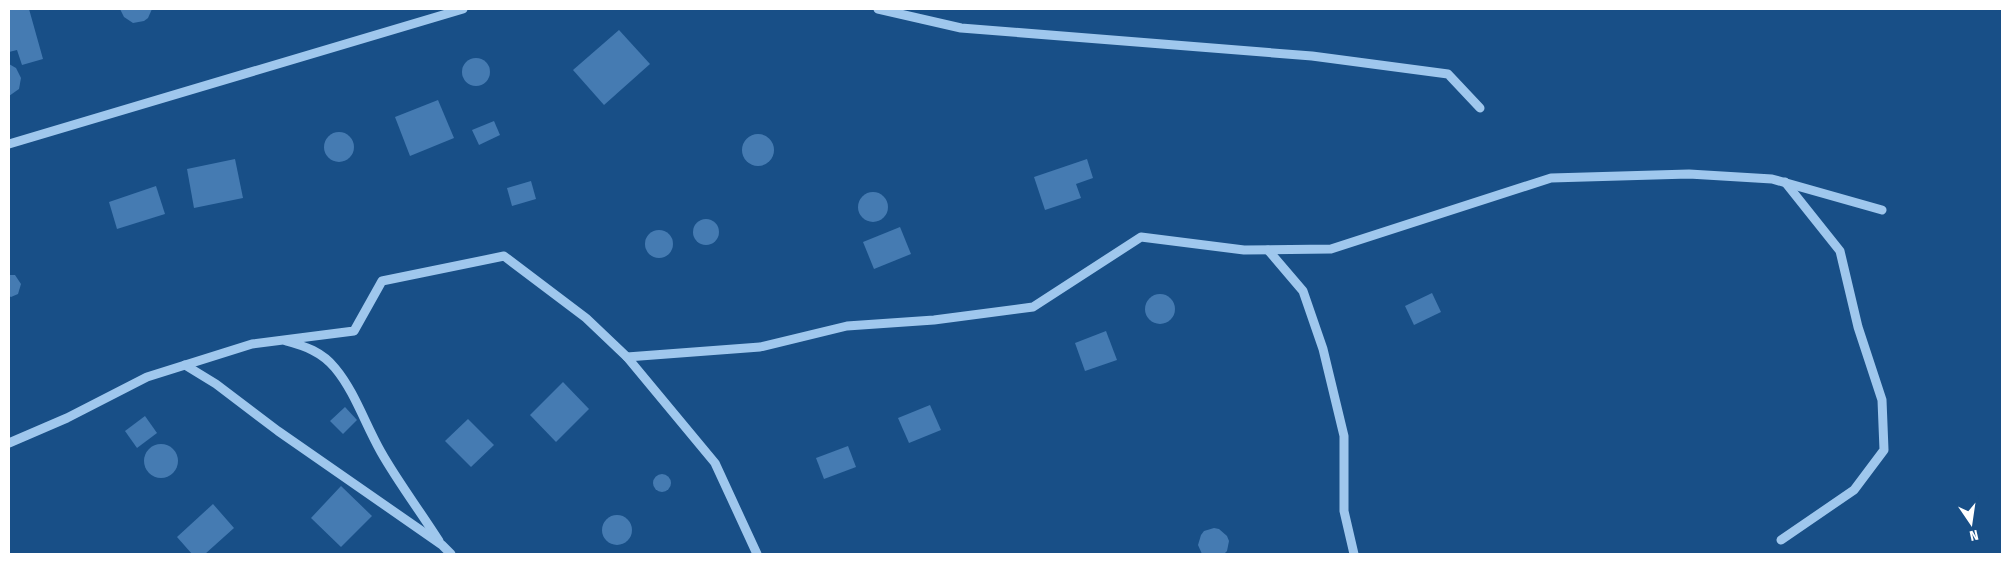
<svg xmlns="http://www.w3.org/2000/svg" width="2011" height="563" viewBox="0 0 2011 563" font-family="'Fira Sans Condensed',sans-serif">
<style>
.building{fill:#457bb2}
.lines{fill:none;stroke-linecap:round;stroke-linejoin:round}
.minor{stroke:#9fc7ed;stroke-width:9}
</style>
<rect width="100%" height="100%" fill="#184f87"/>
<g class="building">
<polygon points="14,9 29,9 43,59 22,65 17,50 9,52 9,10"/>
<polygon points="120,9 152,9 148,18 144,21 133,23 124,17"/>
<polygon points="619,30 650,64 604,105 573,70"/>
<circle cx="476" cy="72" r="14"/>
<polygon points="9,64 16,68 21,78 19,89 9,96"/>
<polygon points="438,100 454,138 410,156 395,117"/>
<polygon points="494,121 500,135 479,145 472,130"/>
<circle cx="339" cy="147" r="15"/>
<circle cx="758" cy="150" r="16"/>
<polygon points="235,159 243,198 194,208 187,169"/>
<polygon points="1087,159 1093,178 1076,184 1081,198 1045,210 1034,177"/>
<polygon points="531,181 536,199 512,206 507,188"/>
<polygon points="156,186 165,214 117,229 109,202"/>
<circle cx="873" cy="207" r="15"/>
<circle cx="706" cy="232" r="13"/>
<polygon points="900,227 911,254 874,269 863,242"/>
<circle cx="659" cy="244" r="14"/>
<polygon points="9,275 15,275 21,284 18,294 11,297 9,296"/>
<polygon points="1432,293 1441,312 1414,325 1405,306"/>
<circle cx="1160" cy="309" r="15"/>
<polygon points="1106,331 1117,360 1085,371 1075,343"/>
<polygon points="563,382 589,409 556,442 530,415"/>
<polygon points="930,405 941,430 909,443 898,418"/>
<polygon points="345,407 357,420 343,434 330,421"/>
<polygon points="145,416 157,433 137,448 125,431"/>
<polygon points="468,419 494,445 471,467 445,441"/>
<circle cx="161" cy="461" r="17"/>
<polygon points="848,446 856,467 824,479 816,458"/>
<circle cx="662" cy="483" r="9"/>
<polygon points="341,486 372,516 341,547 311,518"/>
<polygon points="213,504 234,528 205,554 192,554 177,537"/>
<circle cx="617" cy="530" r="15"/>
<polygon points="1214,528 1219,529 1227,536 1229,541 1227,551 1224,554 1202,554 1198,545 1201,535 1204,531"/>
</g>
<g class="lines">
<g class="minor">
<polyline points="878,9 961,28 1312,56 1448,74 1480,108"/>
<polyline points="9,144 463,9"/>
<polyline points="1268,250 1303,291 1323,349 1344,436 1344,511 1354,554"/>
<path d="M286,341C305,346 322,352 335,368C355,392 365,424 381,452C398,482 420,511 439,541"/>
<polyline points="627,357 715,463 757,554"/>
<polyline points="185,365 216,384 278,431 442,545 451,554"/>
<polyline points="9,443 67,418 147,377 252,344 354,331 382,281 504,256 586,318 627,357 760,347 847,326 934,320 1033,307 1141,237 1244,250 1331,249 1551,178 1689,174 1772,179 1882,210"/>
<polyline points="1781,540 1854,490 1884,450 1882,400 1858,327 1840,251 1785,182"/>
</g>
</g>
<rect width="2011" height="563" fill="none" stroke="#ffffff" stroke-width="20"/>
<g transform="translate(1971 523) rotate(167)" stroke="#184f87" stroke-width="4" paint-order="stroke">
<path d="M0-4L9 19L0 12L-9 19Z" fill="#ffffff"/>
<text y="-8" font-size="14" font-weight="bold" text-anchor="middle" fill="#ffffff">N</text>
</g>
</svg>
